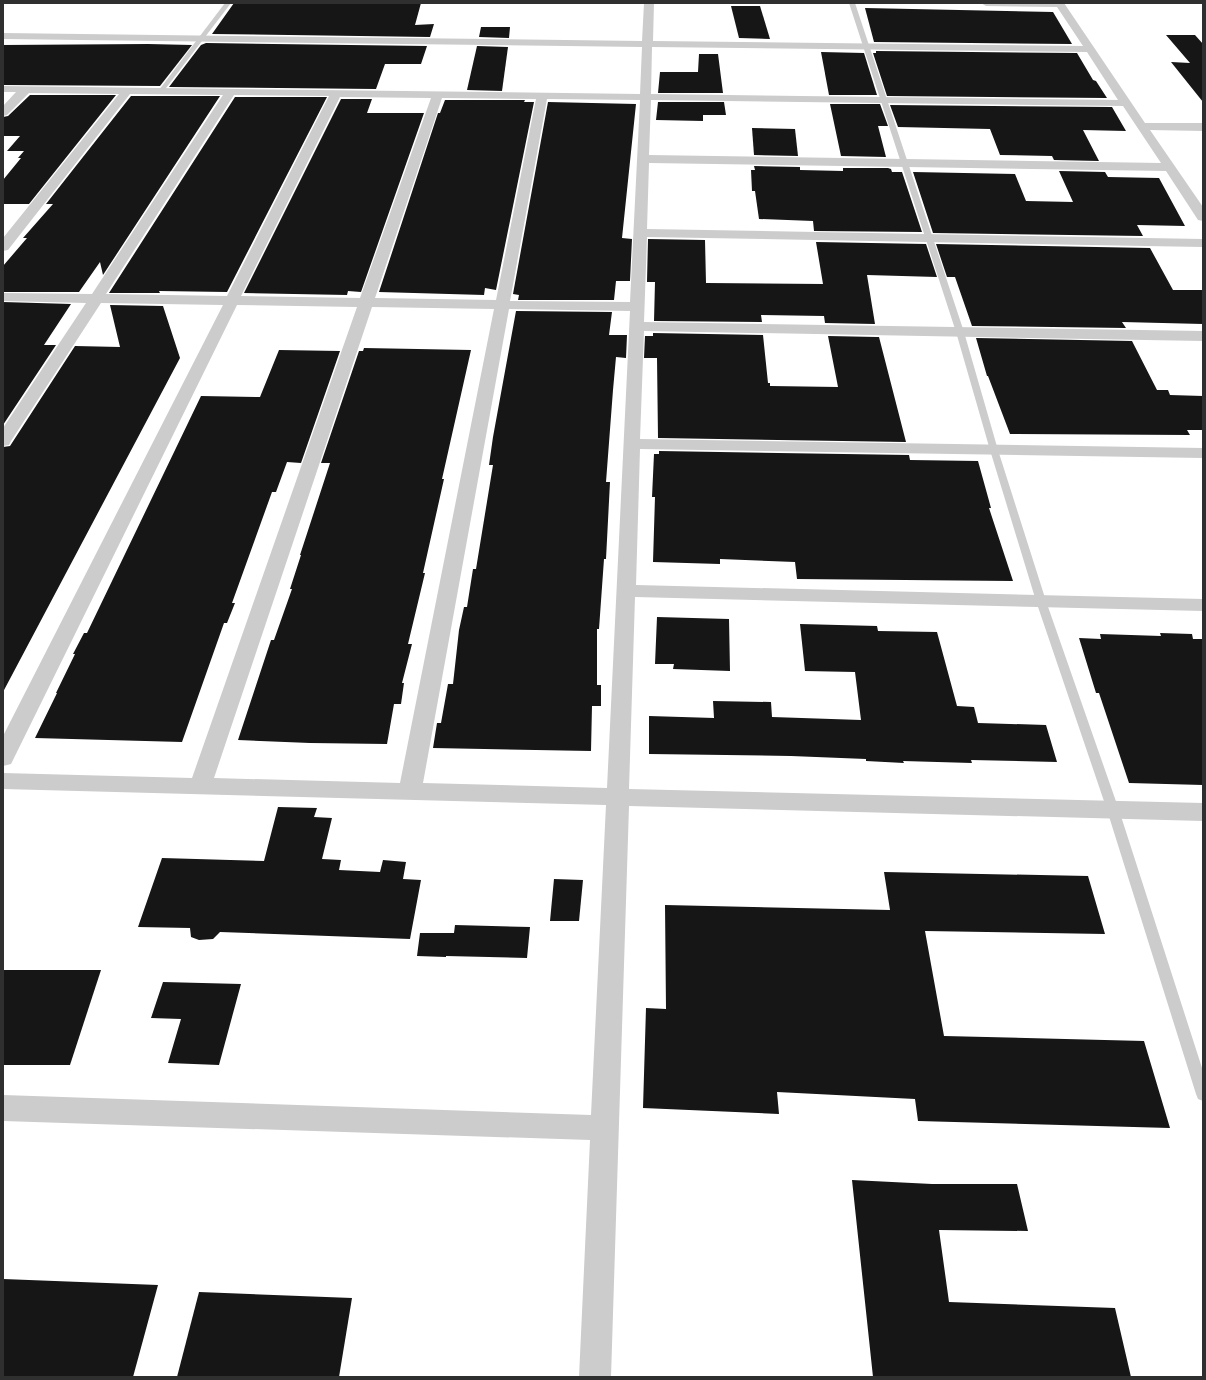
<svg xmlns="http://www.w3.org/2000/svg" width="1206" height="1380" viewBox="0 0 1206 1380" font-family="'Nunito Sans',sans-serif">
<style>
.building{fill:#161616}
.lines{fill:none;stroke-linecap:round;stroke-linejoin:round}
.lane{fill:#ccc;fill-rule:evenodd}
.street{fill:#ccc;fill-rule:evenodd}
</style>
<rect width="100%" height="100%" fill="#fff"/>
<g class="building">
<polygon points="234,3 421,3 415,25 434,24 430,37 212,34"/>
<polygon points="731,6 760,6 770,39 739,38"/>
<polygon points="865,8 1053,12 1072,44 874,42"/>
<polygon points="481,27 510,27 509,38 479,37"/>
<polygon points="1166,35 1195,35 1203,44 1203,102 1171,62 1190,63"/>
<polygon points="206,43 427,46 421,64 385,64 376,89 169,87 201,45"/>
<polygon points="148,44 192,45 160,86 3,85 3,45"/>
<polygon points="477,46 508,47 502,91 467,90"/>
<polygon points="876,51 1077,53 1093,80 1096,81 1107,98 887,96 873,53 876,53"/>
<polygon points="821,52 864,53 877,95 829,95"/>
<polygon points="699,54 718,54 723,93 658,93 660,72 698,72"/>
<polygon points="30,95 116,95 29,204 3,204 3,180 21,158 18,158 24,151 7,151 20,136 3,136 3,117 8,116"/>
<polygon points="131,96 220,96 103,275 100,262 79,292 3,292 3,266 27,238 23,238 53,204 46,204"/>
<polygon points="235,97 327,97 227,292 159,291 160,293 109,293"/>
<polygon points="341,99 372,99 367,113 424,113 361,292 348,291 347,295 244,293"/>
<polygon points="445,100 525,100 524,102 534,102 496,290 485,288 484,295 379,292 438,113 440,113"/>
<polygon points="548,102 636,104 622,238 632,239 630,281 616,281 614,300 518,300 519,295 513,294"/>
<polygon points="658,102 724,102 726,115 703,115 703,121 656,120"/>
<polygon points="830,104 880,104 888,126 878,126 886,157 841,156"/>
<polygon points="890,105 1112,107 1126,131 1083,130 1099,161 1054,160 1052,156 1000,155 990,129 898,127"/>
<polygon points="752,128 795,129 798,156 754,155"/>
<polygon points="754,166 800,167 800,170 843,171 843,168 888,168 891,169 892,172 902,172 922,232 814,231 813,221 759,219 755,191 752,191 751,170 755,170"/>
<polygon points="1059,171 1105,172 1108,177 1159,178 1185,226 1137,225 1143,236 933,233 913,172 1015,174 1026,201 1073,202"/>
<polygon points="648,239 705,240 706,283 823,284 816,242 926,244 937,277 867,275 875,324 825,323 824,316 761,315 762,322 654,321 655,282 647,282"/>
<polygon points="936,244 1150,248 1173,290 1203,290 1203,324 1122,322 1126,328 972,326 955,277 947,277"/>
<polygon points="3,302 71,304 44,345 56,345 3,425"/>
<polygon points="110,305 163,306 180,358 3,692 3,447 10,446 75,346 120,347"/>
<polygon points="516,311 612,312 609,335 627,335 626,358 616,357 613,390 606,482 610,482 606,559 604,559 599,629 597,629 597,685 601,685 601,706 592,706 591,751 433,748 437,723 441,723 448,684 453,684 459,630 464,607 467,607 473,569 476,569 493,465 489,465 493,437"/>
<polygon points="653,333 763,335 768,383 770,383 770,386 838,387 828,336 877,337 879,337 906,442 658,438 657,358 644,358 645,336 653,336"/>
<polygon points="976,338 1132,341 1157,390 1168,390 1170,395 1203,396 1203,430 1187,430 1190,435 1010,434 988,376 987,376"/>
<polygon points="364,348 471,350 442,479 444,479 423,573 425,573 408,644 412,644 402,683 404,683 401,704 394,704 387,744 310,743 238,740 271,640 274,640 292,589 290,589 301,555 300,555 330,463 321,463 359,351 363,351"/>
<polygon points="279,350 340,351 301,463 287,462 276,492 272,492 232,603 235,603 227,623 224,623 182,742 35,738 57,693 56,693 75,654 73,654 84,633 87,633 201,396 260,397"/>
<polygon points="659,451 909,455 910,460 978,461 991,508 989,508 1013,581 797,579 795,562 720,559 720,564 653,562 655,497 652,497 654,454 659,454"/>
<polygon points="657,617 729,619 730,671 673,669 674,664 655,664"/>
<polygon points="800,624 877,626 878,631 937,632 957,706 974,707 978,723 1046,725 1057,762 971,760 972,763 903,761 904,763 866,761 866,759 791,756 649,754 649,716 714,718 713,701 771,702 772,717 861,720 855,672 805,671"/>
<polygon points="1160,633 1192,634 1193,639 1203,639 1203,785 1129,783 1099,693 1096,693 1079,638 1101,639 1100,634 1161,636"/>
<polygon points="278,807 317,808 314,817 332,818 322,859 341,860 339,870 380,872 383,860 406,862 403,879 421,880 410,939 220,932 213,939 199,940 191,937 190,928 138,927 162,858 264,861"/>
<polygon points="884,872 1088,876 1105,934 925,931 944,1036 1144,1041 1170,1128 918,1121 915,1099 777,1092 779,1114 643,1108 646,1008 666,1009 665,905 890,910"/>
<polygon points="554,879 583,880 579,921 550,921"/>
<polygon points="455,925 530,927 527,958 446,956 446,957 417,956 420,933 454,933"/>
<polygon points="3,970 101,970 70,1065 3,1065"/>
<polygon points="163,982 241,984 219,1065 168,1063 181,1019 151,1018"/>
<polygon points="852,1180 932,1184 1017,1184 1028,1231 939,1230 949,1302 1115,1308 1131,1377 873,1377"/>
<polygon points="3,1279 158,1285 133,1377 3,1377"/>
<polygon points="199,1292 352,1298 339,1377 177,1377"/>
</g>
<g class="lines">
<g class="lane">
<polygon points="225,3 231,3 163,92 159,92 159,90"/>
<polygon points="849,3 855,3 964,332 998,450 1046,601 1119,810 1203,1071 1203,1101 1198,1099 1196,1094 1107,810 1036,601 990,450 956,332"/>
</g>
<path class="street" d="M644,3H654L653,41L1083,46L1057,7L986,6L981,3H1064L1145,123H1203V131L1150,130L1203,207V221L1198,220L1166,171L649,163L647,229L1203,239V247L647,237L644,322L1203,331V341L644,331L640,439L1203,448V458L640,449L636,585L1203,599V611L635,597L629,789L1203,803V821L629,806L611,1377H579L590,1140L3,1121V1095L591,1115L606,805L3,789V773L192,778L357,307L237,305L14,758L11,764L3,766V736L223,305L101,303L11,441L9,445L3,446V428L86,303L3,301V293L92,294L223,95L130,94L8,250L3,251V238L119,94L29,93L7,115L3,116V106L16,92H3V86L640,94L642,47L3,39V33L642,41ZM652,47L1087,52L1118,100L651,94ZM234,95L329,96L227,296L106,294ZM340,97L431,98L360,298L241,296ZM442,98L536,99L496,300L375,298ZM547,99L640,100L630,302L510,301ZM651,100L1123,106L1161,163L649,155ZM372,307L494,309L400,783L214,778ZM509,309L630,311L607,788L423,783Z"/>
</g>
<rect width="1206" height="1380" fill="none" stroke="#2f2f2f" stroke-width="8"/>
</svg>
